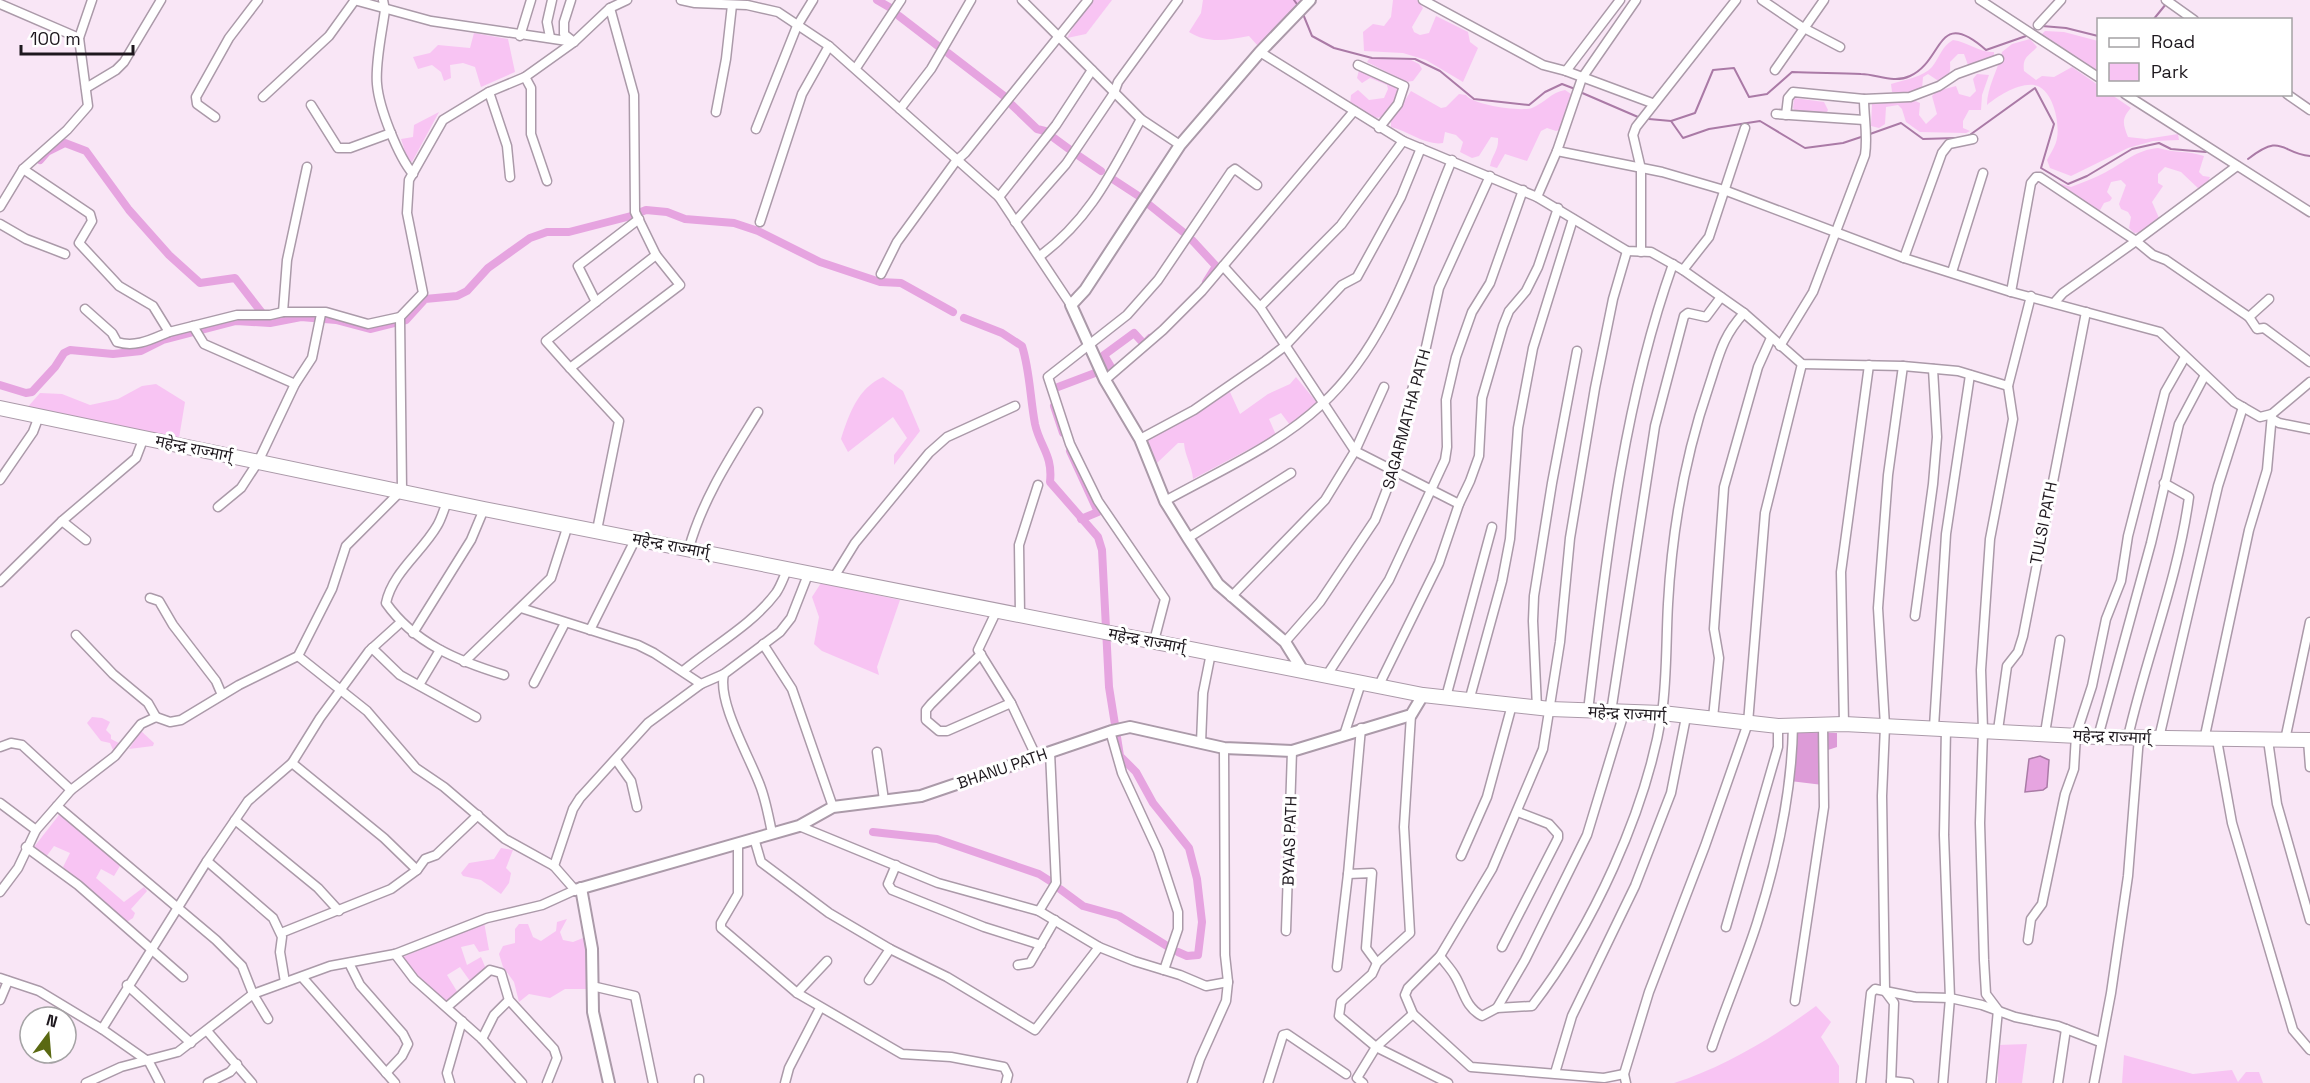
<svg xmlns="http://www.w3.org/2000/svg" width="2310" height="1083" viewBox="0 0 2310 1083" font-family="'Space Grotesk','Noto Sans Devanagari',sans-serif">
<style>
.green{fill:#f8c4f3}
.forest{fill:#dd9bd8}
.water{fill:#e6a4e0;stroke:#aa7aa6;stroke-width:1.5}
.lines{fill:none;stroke-linecap:round;stroke-linejoin:round}
.stream{stroke:#aa7aa6;stroke-width:2}
.canal{stroke:#e6a4e0;stroke-width:8}
.minor-casing{stroke:#ab9aa9;stroke-width:11}
.tertiary-casing{stroke:#ab9aa9;stroke-width:14}
.trunk-casing{stroke:#ab9aa9;stroke-width:16}
.minor{stroke:#fff;stroke-width:8}
.tertiary{stroke:#fff;stroke-width:10}
.trunk{stroke:#fff;stroke-width:14}
.labels{text-anchor:middle;stroke-width:6;stroke-linejoin:round;paint-order:stroke}
.street-label{font-size:16px;fill:#1e181e;stroke:#fff}
</style>
<rect width="100%" height="100%" fill="#f9e6f6"/>
<g class="green">
<polygon points="1089,0 1112,0 1086,34 1067,38"/>
<path d="M1203,0H1304C1297,6 1294,13 1288,19C1278,29 1266,35 1258,46L1249,36C1227,40 1208,44 1189,32L1201,13Z"/>
<polygon points="1393,0 1417,0 1423,8 1412,27 1414,32 1420,35 1429,33 1436,16 1468,32 1470,42 1478,48 1463,82 1426,60 1403,53 1364,51 1363,32 1373,24 1384,26 1391,17"/>
<polygon points="2045,31 2064,32 2098,41 2098,71 2042,34"/>
<polygon points="474,33 508,39 515,72 481,87 475,67 463,63 450,65 451,78 444,81 441,72 432,65 418,69 413,57 430,53 438,45 470,48"/>
<path d="M2030,39L2037,47C2029,56 2022,57 2024,71L2036,80L2042,76L2054,77L2072,67L2098,85V94L2112,95L2131,108C2121,119 2123,124 2128,137L2146,139L2178,134L2179,140L2153,141L2128,148L2071,176L2050,168L2047,160C2051,153 2056,145 2057,138C2060,123 2053,88 2034,85C2018,83 1998,96 1987,105C1987,87 1998,70 2002,52L2012,44Z"/>
<path d="M1953,40C1968,42 1980,53 1994,52V58L1968,65L1964,54H1958L1950,62C1951,72 1949,77 1940,82L1928,74L1923,77L1922,89L1905,95L1892,92L1891,84C1904,80 1923,77 1932,67C1940,57 1941,47 1953,40Z"/>
<polygon points="1369,59 1411,60 1419,64 1422,69 1413,81 1406,82 1367,62"/>
<polygon points="1359,70 1397,87 1401,91 1385,117 1374,118 1350,105 1351,95 1358,90 1369,100 1384,98 1388,89 1387,85 1370,78 1362,83 1357,78"/>
<polygon points="1977,74 1989,75 1982,95 1981,110 1969,110 1963,121 1963,128 1970,131 1966,133 1920,132 1906,122 1902,109 1898,105 1886,107 1885,124 1879,128 1871,126 1872,104 1913,100 1920,103 1919,115 1926,124 1937,114 1932,96 1937,91 1956,86 1959,94 1970,97 1976,91 1973,79"/>
<path d="M1565,90L1571,94L1570,109L1564,129L1556,131L1547,128L1541,131L1527,161L1505,154L1497,168L1490,166C1492,155 1499,150 1498,138L1491,137L1479,156L1472,158L1460,152L1463,142L1456,135L1445,132L1443,143C1426,146 1408,131 1391,127V121L1411,91L1441,108L1446,107L1459,94L1466,95C1472,105 1521,112 1532,108C1545,103 1551,92 1565,90Z"/>
<polygon points="1794,98 1824,102 1828,110 1824,117 1797,113 1793,108"/>
<polygon points="439,112 412,162 408,161 401,139 413,137 414,125"/>
<path d="M2158,148C2175,153 2189,151 2204,156L2199,172L2203,176L2210,177L2206,186L2200,190L2181,172L2165,167L2158,174V183L2163,186L2152,202L2159,218L2142,232L2134,233L2129,228L2131,217L2128,212L2121,209L2119,204L2126,185L2121,180L2111,182L2107,192L2112,198L2110,201L2104,203L2099,212L2052,181L2071,187C2083,182 2095,178 2106,172C2125,162 2136,150 2158,148Z"/>
<path d="M883,377L903,391L920,431L894,465V455L907,438L893,417L848,452L841,439C849,414 858,388 883,377Z"/>
<path d="M1296,377L1318,404L1290,425L1281,413L1269,419L1276,435L1193,479C1192,465 1185,457 1184,443H1178L1157,463L1147,441L1230,392L1240,414L1268,394L1290,384Z"/>
<polygon points="156,384 185,402 179,438 148,436 26,409 40,393 62,394 90,405 118,399 142,386"/>
<polygon points="821,583 900,600 877,667 879,675 822,651 814,644 819,617 812,597"/>
<polygon points="92,717 102,718 110,722 106,730 111,735 111,739 123,745 113,750 110,743 101,741 87,723"/>
<polygon points="141,731 154,743 153,746 129,749"/>
<polygon points="59,815 78,826 120,866 114,876 101,869 96,878 124,902 144,887 147,891 131,909 135,913 133,918 125,923 63,867 70,853 54,846 46,857 34,847"/>
<polygon points="501,848 513,850 506,868 511,873 509,883 501,894 481,880 463,876 461,873 469,863 494,859"/>
<polygon points="567,919 560,932 563,940 573,942 588,936 591,978 587,989 565,989 550,998 529,994 519,1002 514,982 503,967 499,954 503,946 515,943 515,929 519,924 528,924 533,937 541,941 556,931 557,922"/>
<polygon points="484,922 489,950 479,952 474,944 461,947 467,965 481,957 486,969 470,981 460,967 447,975 458,993 446,1004 411,971 403,957"/>
<path d="M1816,1006L1831,1022L1821,1037L1839,1066V1083H1674C1724,1067 1774,1037 1816,1006Z"/>
<polygon points="2027,1044 2022,1083 1998,1083 1998,1045"/>
<polygon points="2124,1055 2193,1074 2232,1070 2238,1082 2246,1072 2259,1072 2263,1083 2122,1083"/>
</g>
<polygon class="forest" points="1798,732 1837,733 1837,747 1828,750 1823,785 1790,781"/>
<polygon class="water" points="2040,756 2049,760 2047,787 2043,790 2025,792 2029,759"/>
<g class="lines">
<g class="stream">
<polyline points="1294,0 1299,7"/>
<polyline points="1303,14 1312,36 1334,48 1372,58 1415,59 1440,71 1474,99 1529,105 1545,92 1562,84 1575,89"/>
<polyline points="2153,20 2166,4"/>
<polyline points="2042,26 2066,28 2098,36"/>
<polyline points="1580,92 1638,117"/>
<path d="M1649,119L1671,121L1695,113L1713,70L1734,68L1749,97L1767,94L1792,72C1815,73 1838,73 1861,74C1877,74 1893,84 1910,76C1944,61 1936,6 1986,50L2026,36"/>
<polyline points="1671,121 1683,138 1709,129 1760,121 1805,148 1843,143 1864,136"/>
<polyline points="1870,134 1901,123 1923,139 1956,138"/>
<polyline points="1967,137 2035,88 2054,124 2041,168 2068,184 2087,176 2132,149 2159,143 2171,149 2206,152"/>
<path d="M2248,159C2283,132 2280,153 2310,156"/>
</g>
<g class="canal">
<polyline points="877,0 889,7"/>
<polyline points="899,16 938,46"/>
<polyline points="948,53 1004,96"/>
<polyline points="1012,105 1037,129 1045,131"/>
<polyline points="1054,138 1069,149"/>
<polyline points="1079,156 1101,171"/>
<polyline points="40,160 47,152 65,143 86,151 129,210 169,255 200,283 235,278 266,318"/>
<polyline points="1111,178 1137,195"/>
<polyline points="1147,203 1183,232"/>
<polyline points="1192,240 1216,266 1206,282"/>
<path d="M964,318L1002,333L1022,346C1030,371 1030,398 1035,424C1040,447 1053,455 1050,482L1098,537L1102,550L1109,687L1120,756L1136,772L1153,803L1189,848L1197,879L1202,922L1198,955L1187,956L1178,952"/>
<polyline points="1107,369 1111,367 1104,355 1134,333 1144,344 1150,338"/>
<polyline points="0,385 26,393 32,392 55,367 64,353 70,350 113,354 141,351 163,340 236,321 270,323 301,317 336,320 370,329 406,320 425,299 457,296 467,291 488,268 530,238 547,232 569,232 631,216 646,210 667,212 685,219 734,223 758,231 820,262 880,282 901,283 953,312"/>
<polyline points="1058,387 1095,373"/>
<polyline points="1054,406 1063,433"/>
<polyline points="1070,451 1098,512 1081,519"/>
<polyline points="873,832 937,839 1039,874 1050,881"/>
<polyline points="1060,889 1083,906 1119,916 1167,946"/>
</g>
<g class="minor-casing">
<g id="minor">
<polyline points="354,0 431,21 574,42 564,34 564,22 571,0"/>
<path d="M383,0L385,10C382,32 375,63 377,84C379,108 398,156 413,174"/>
<polyline points="681,0 695,3 747,5 778,12 829,46 999,197 1071,305"/>
<polyline points="1022,0 1141,119 1180,145"/>
<polyline points="1423,0 1543,65 1566,71 1620,0"/>
<polyline points="1636,0 1582,78 1557,151 1662,172 1724,190 1904,258 2011,292 2160,332 2234,402 2260,417 2272,414 2310,382"/>
<polyline points="1762,0 1802,27 1840,47"/>
<polyline points="1980,0 2098,77"/>
<polyline points="2166,0 2194,20"/>
<polyline points="0,4 79,38"/>
<polyline points="2038,25 2061,0"/>
<polyline points="520,36 531,0"/>
<polyline points="550,37 547,22 552,0"/>
<polyline points="1260,52 1403,141 1537,197 1627,251 1651,252 1683,270 1744,313 1802,364 1903,366 1958,371 2008,386"/>
<polyline points="1358,65 1404,86 1398,104 1379,128"/>
<polyline points="856,68 901,0"/>
<polyline points="1775,70 1824,0"/>
<polyline points="1566,71 1652,103"/>
<polyline points="525,77 531,88 531,134 547,181"/>
<polyline points="86,88 116,70 124,62 161,0"/>
<polyline points="489,92 507,146 510,177"/>
<polyline points="2125,94 2310,212"/>
<polyline points="2287,94 2310,110"/>
<polyline points="263,97 329,36 355,0"/>
<polyline points="311,105 338,148 350,148 391,133"/>
<polyline points="900,109 931,69 971,0"/>
<polyline points="716,112 726,59 732,5"/>
<polyline points="1776,114 1864,120"/>
<polyline points="1786,115 1788,98 1793,92 1864,99 1910,97 1939,86 1957,74 1999,59"/>
<polyline points="215,117 197,104 196,97 229,38 258,0"/>
<polyline points="756,129 797,26 813,0"/>
<polyline points="2237,166 2136,241 2153,255 2166,260 2249,317 2269,299"/>
<polyline points="23,169 90,214 92,221 79,243 119,286 153,306 169,332 237,315 270,315 283,312 326,312 368,324 400,317"/>
<polyline points="999,197 1056,125 1092,70"/>
<polyline points="1537,197 1557,151"/>
<polyline points="0,207 23,169 67,130 88,106 79,38 92,0"/>
<polyline points="760,222 802,94 829,46"/>
<polyline points="1015,222 1066,164 1114,93 1118,82 1178,0"/>
<polyline points="0,224 26,239 65,254"/>
<polyline points="1641,252 1641,169 1633,135 1636,127 1736,0"/>
<path d="M1040,256C1091,218 1111,173 1141,119"/>
<polyline points="1904,258 1942,153 1949,144 1973,139"/>
<polyline points="1223,266 1260,307 1355,451 1325,500 1231,597"/>
<polyline points="1683,270 1709,237 1745,128"/>
<polyline points="1952,272 1983,173"/>
<polyline points="881,274 897,242 956,161 965,153 1088,0"/>
<polyline points="2011,292 2031,183 2036,177 2040,177 2136,241 2063,293 2054,303"/>
<polyline points="596,302 578,266 639,219"/>
<polyline points="1260,307 1341,225 1403,141"/>
<path d="M85,309L112,333L117,342C136,348 152,339 169,332"/>
<polyline points="283,312 287,260 307,167"/>
<polyline points="2249,317 2257,329 2264,328 2310,362"/>
<polyline points="193,326 204,344 295,384"/>
<path d="M1780,346L1813,292L1865,155C1868,136 1864,118 1864,99"/>
<polyline points="570,368 546,341 656,255"/>
<polyline points="1105,380 1163,330 1202,291 1354,111"/>
<polyline points="1384,387 1355,451 1459,504"/>
<polyline points="2272,419 2279,423 2310,429"/>
<polyline points="1140,439 1194,410 1265,361 1285,346 1342,285 1357,277 1401,197 1421,148"/>
<polyline points="0,480 33,432 39,416"/>
<path d="M448,500C444,508 442,518 437,526C422,552 392,573 386,603C414,643 458,661 504,675"/>
<path d="M1165,501C1217,472 1277,446 1321,405C1390,342 1417,244 1452,160"/>
<polyline points="218,507 241,488 258,462 295,384 312,358 321,314"/>
<polyline points="62,521 86,540"/>
<polyline points="597,530 619,421 570,368 680,285 656,255 635,212 634,95 610,8"/>
<polyline points="1188,538 1291,473"/>
<path d="M689,548C703,498 731,456 758,412"/>
<polyline points="834,577 855,543 929,453 947,437 1015,406"/>
<polyline points="0,582 62,521 136,458 144,437"/>
<polyline points="150,598 159,601 173,625 216,681 222,695"/>
<polyline points="521,608 638,645 654,653 701,684 724,674"/>
<polyline points="997,610 978,650 1011,703 1036,756"/>
<polyline points="1020,614 1019,545 1038,485"/>
<polyline points="1915,616 1933,484 1937,437 1933,369"/>
<polyline points="590,630 636,538"/>
<polyline points="413,633 471,540 484,509"/>
<polyline points="76,635 113,674 148,703 156,717"/>
<polyline points="1154,641 1165,599 1098,501 1070,444 1048,377 1127,315 1158,280 1231,172 1235,169 1257,185"/>
<polyline points="1285,642 1320,602 1375,520 1394,471 1412,390 1426,347 1439,288 1490,176"/>
<polyline points="763,644 792,689 833,807"/>
<polyline points="372,648 400,675 476,717"/>
<polyline points="981,654 931,704 926,710 926,720 939,731 947,731 1011,703"/>
<polyline points="464,662 551,578 568,525"/>
<path d="M683,671C713,646 752,625 776,593C781,586 784,576 788,568"/>
<polyline points="1327,675 1389,580 1445,460 1447,447 1446,400 1456,357 1472,312 1490,283 1523,190"/>
<polyline points="534,683 565,623"/>
<polyline points="419,685 440,650"/>
<polyline points="1378,687 1439,563 1459,504 1470,481 1479,456 1482,398 1503,326 1509,311 1526,291 1538,267 1558,208"/>
<polyline points="1446,697 1492,527"/>
<polyline points="1469,701 1502,581 1510,539 1518,428 1533,348 1573,219"/>
<polyline points="1537,708 1533,621 1534,596 1552,483 1577,351"/>
<path d="M1588,711C1606,561 1622,407 1673,264"/>
<polyline points="1611,712 1655,426 1684,316 1688,313 1706,317 1721,297"/>
<polyline points="1411,715 1404,827 1410,933 1377,963 1372,974 1341,1002 1339,1016 1376,1047 1448,1083"/>
<polyline points="1713,718 1719,658 1714,629 1724,487 1758,367 1771,338"/>
<polyline points="1844,724 1841,572 1869,365"/>
<polyline points="1934,727 1946,534 1970,375"/>
<polyline points="1361,728 1348,874 1372,873 1366,948 1377,963"/>
<polyline points="1998,730 2007,666 2018,652 2023,636 2086,312"/>
<polyline points="1110,731 1122,773 1158,851 1178,912 1178,929 1164,970"/>
<polyline points="2045,733 2060,640"/>
<polyline points="1344,735 1361,683"/>
<polyline points="2098,737 2151,543 2179,424 2205,375"/>
<path d="M2128,737C2146,657 2178,579 2189,497L2164,483"/>
<polyline points="2159,738 2218,486 2243,407"/>
<polyline points="2204,740 2249,530 2267,470 2272,414"/>
<polyline points="2217,740 2232,823 2293,1030 2310,1050"/>
<polyline points="2268,740 2277,804 2310,920"/>
<polyline points="2285,740 2310,622"/>
<polyline points="2308,740 2310,767"/>
<polyline points="1201,743 1203,693 1211,653"/>
<polyline points="0,747 11,743 22,745 71,790"/>
<polyline points="877,752 884,800"/>
<polyline points="616,760 631,781 637,807"/>
<polyline points="292,763 384,838 417,870"/>
<polyline points="0,803 36,830"/>
<polyline points="57,806 216,940 242,966 253,994 268,1019"/>
<polyline points="235,820 318,888 339,911"/>
<polyline points="799,826 938,883 1039,911 1099,947 1134,961 1180,975 1206,986 1228,982"/>
<path d="M772,833C769,818 766,802 761,788C751,759 717,703 724,674L780,632L791,618L809,572"/>
<polyline points="754,838 761,862 829,913 890,949 947,977 1035,1030 1099,947"/>
<polyline points="738,843 738,894 721,923 721,928 797,993 902,1054 951,1057 1004,1067 1008,1075 1006,1083"/>
<polyline points="26,847 78,885 183,977"/>
<polyline points="1461,856 1487,797 1512,705"/>
<polyline points="207,861 273,918 282,937 280,952 285,982"/>
<polyline points="896,865 888,884 892,890 984,927 1041,945"/>
<polyline points="554,866 573,809 580,798 648,723 701,684"/>
<polyline points="0,892 18,868 36,830 71,790 115,756 141,724 156,717 170,722 181,720 239,685 298,656 332,589 346,546 402,490 400,317 423,293 407,213 409,180 443,120 489,92 525,77 574,42 610,8 627,0"/>
<polyline points="1039,911 1056,883 1050,752"/>
<polyline points="1726,927 1778,747 1778,726"/>
<polyline points="1286,931 1292,751"/>
<polyline points="281,933 391,889 417,870 425,859 436,855 478,815"/>
<polyline points="2028,940 2031,919 2042,904 2065,794 2074,769 2076,735 2092,686 2106,619 2121,581 2128,536 2165,392 2185,357"/>
<polyline points="1502,947 1558,838 1558,834 1549,824 1518,812"/>
<polyline points="395,954 414,979 482,1039 522,1083"/>
<path d="M1440,956C1445,963 1451,969 1455,976C1464,991 1465,1007 1482,1016L1497,1008L1525,960L1587,835L1624,713"/>
<polyline points="349,963 360,985 403,1034 408,1044 402,1056 386,1073"/>
<polyline points="1018,965 1030,963 1055,920"/>
<polyline points="1337,967 1348,874"/>
<polyline points="302,977 395,1083"/>
<polyline points="0,978 39,991 102,1029 149,1062 160,1083"/>
<polyline points="869,980 890,949"/>
<polyline points="127,985 191,1043"/>
<polyline points="592,986 635,996 653,1083"/>
<polyline points="797,993 827,961"/>
<polyline points="0,1000 8,981"/>
<polyline points="1795,1001 1824,807 1823,724"/>
<polyline points="447,1007 490,970 501,973 509,1000 554,1049 557,1058 547,1083"/>
<path d="M1497,1008L1532,1006C1592,928 1646,812 1662,713C1667,678 1666,640 1668,604C1672,531 1685,456 1709,386C1719,356 1722,337 1744,313"/>
<polyline points="102,1029 207,861 248,801 292,763 320,718 369,651 400,623"/>
<polyline points="208,1032 252,1083"/>
<polyline points="482,1039 494,1015 509,1000"/>
<path d="M1712,1047C1726,1005 1744,964 1757,923C1777,860 1792,791 1793,725"/>
<polyline points="1555,1073 1572,1016 1635,886 1671,793 1686,717"/>
<polyline points="1624,1074 1604,1078 1471,1067 1413,1014 1405,995 1408,988 1440,956 1492,869 1543,749 1560,642 1570,538 1595,388 1613,299 1627,251"/>
<polyline points="1891,1081 1909,1083"/>
<polyline points="86,1083 121,1067 178,1052 253,994 330,966 395,954 487,918 542,905 575,890 554,866 505,839 444,787 416,768 367,711 298,656"/>
<polyline points="208,1083 230,1072 237,1064"/>
<polyline points="450,1083 447,1073 462,1021"/>
<polyline points="699,1083 699,1079"/>
<polyline points="785,1083 789,1068 820,1008"/>
<polyline points="1192,1083 1200,1059 1226,1001 1228,982 1225,955 1224,748"/>
<polyline points="1268,1083 1283,1035 1287,1034 1346,1074"/>
<polyline points="1363,1083 1357,1078 1376,1047 1413,1014"/>
<polyline points="1626,1083 1624,1074 1649,992 1705,846 1748,723 1765,513 1802,364"/>
<polyline points="1861,1083 1871,993 1875,989 1915,997 1950,998 1982,1005 2015,1017 2058,1026 2100,1042"/>
<polyline points="1891,1083 1894,1003 1885,991 1882,796 1885,726 1878,608 1888,475 1903,366"/>
<polyline points="1943,1083 1950,998 1944,835 1946,728"/>
<polyline points="1991,1083 1998,1010 1986,994 1984,960 1980,823 1983,730 1981,670 1990,539 2013,419 2008,386 2031,296"/>
<polyline points="2058,1083 2066,1029"/>
<polyline points="2094,1083 2111,993 2128,876 2139,737"/>
</g>
</g>
<g class="tertiary-casing">
<g id="tertiary">
<polyline points="1303,671 1285,642 1218,584 1188,538 1165,501 1140,439 1105,380 1071,305 1085,290 1180,145 1260,52 1310,0"/>
<polyline points="581,888 592,949 593,1012 609,1083"/>
<polyline points="575,890 799,826 833,807 921,796 1112,731 1130,727 1224,748 1292,751 1411,715 1423,695"/>
</g>
</g>
<g class="trunk-casing">
<polyline id="trunk" points="0,408 484,509 1423,695 1550,709 1662,713 1778,726 1844,724 2098,737 2310,740"/>
</g>
<use href="#minor" class="minor"/>
<use href="#tertiary" class="tertiary"/>
<use href="#trunk" class="trunk"/>
</g>
<g class="labels">
<g class="street-label">
<text transform="translate(1406 419) rotate(-75)" y="6">SAGARMATHA PATH</text>
<text transform="translate(194 448) rotate(12)" y="6">महेन्द्र राज्मार्ग्</text>
<text transform="translate(2043 523) rotate(-79)" y="6">TULSI PATH</text>
<text transform="translate(671 545) rotate(11)" y="6">महेन्द्र राज्मार्ग्</text>
<text transform="translate(1147 640) rotate(11)" y="6">महेन्द्र राज्मार्ग्</text>
<text transform="translate(1627 713) rotate(3)" y="6">महेन्द्र राज्मार्ग्</text>
<text transform="translate(2112 736) rotate(2)" y="6">महेन्द्र राज्मार्ग्</text>
<text transform="translate(1002 768) rotate(-19)" y="6">BHANU PATH</text>
<text transform="translate(1289 841) rotate(-88)" y="6">BYAAS PATH</text>
</g>
</g>
<rect x="2097" y="18" width="195" height="78" fill="#ffffff" stroke="#a5a3a5" stroke-width="1.5"/>
<rect x="2109" y="38" width="30" height="9" fill="#ffffff" stroke="#a5a3a5" stroke-width="1.5"/>
<text x="2151" y="48" font-size="18" fill="#1e181e">Road</text>
<rect x="2109" y="63" width="30" height="18" fill="#f8c4f3" stroke="#a5a3a5" stroke-width="1.5"/>
<text x="2151" y="78" font-size="18" fill="#1e181e">Park</text>
<g transform="translate(48 1035) rotate(16)"><circle r="28" fill="#ffffff" stroke="#a5a3a5" stroke-width="1.5"/>
<path d="M0-4.5L10 22L0 15L-10 22Z" fill="#5a6912"/>
<text y="-9" font-size="16" font-weight="bold" text-anchor="middle" fill="#1e181e">N</text>
</g>
<path d="M21 45v9h112v-9" fill="none" stroke="#1e181e" stroke-width="3"/>
<text x="30" y="45" font-size="18" fill="#1e181e" stroke="#ffffff" stroke-width="4.5" paint-order="stroke">100 m</text>
</svg>
